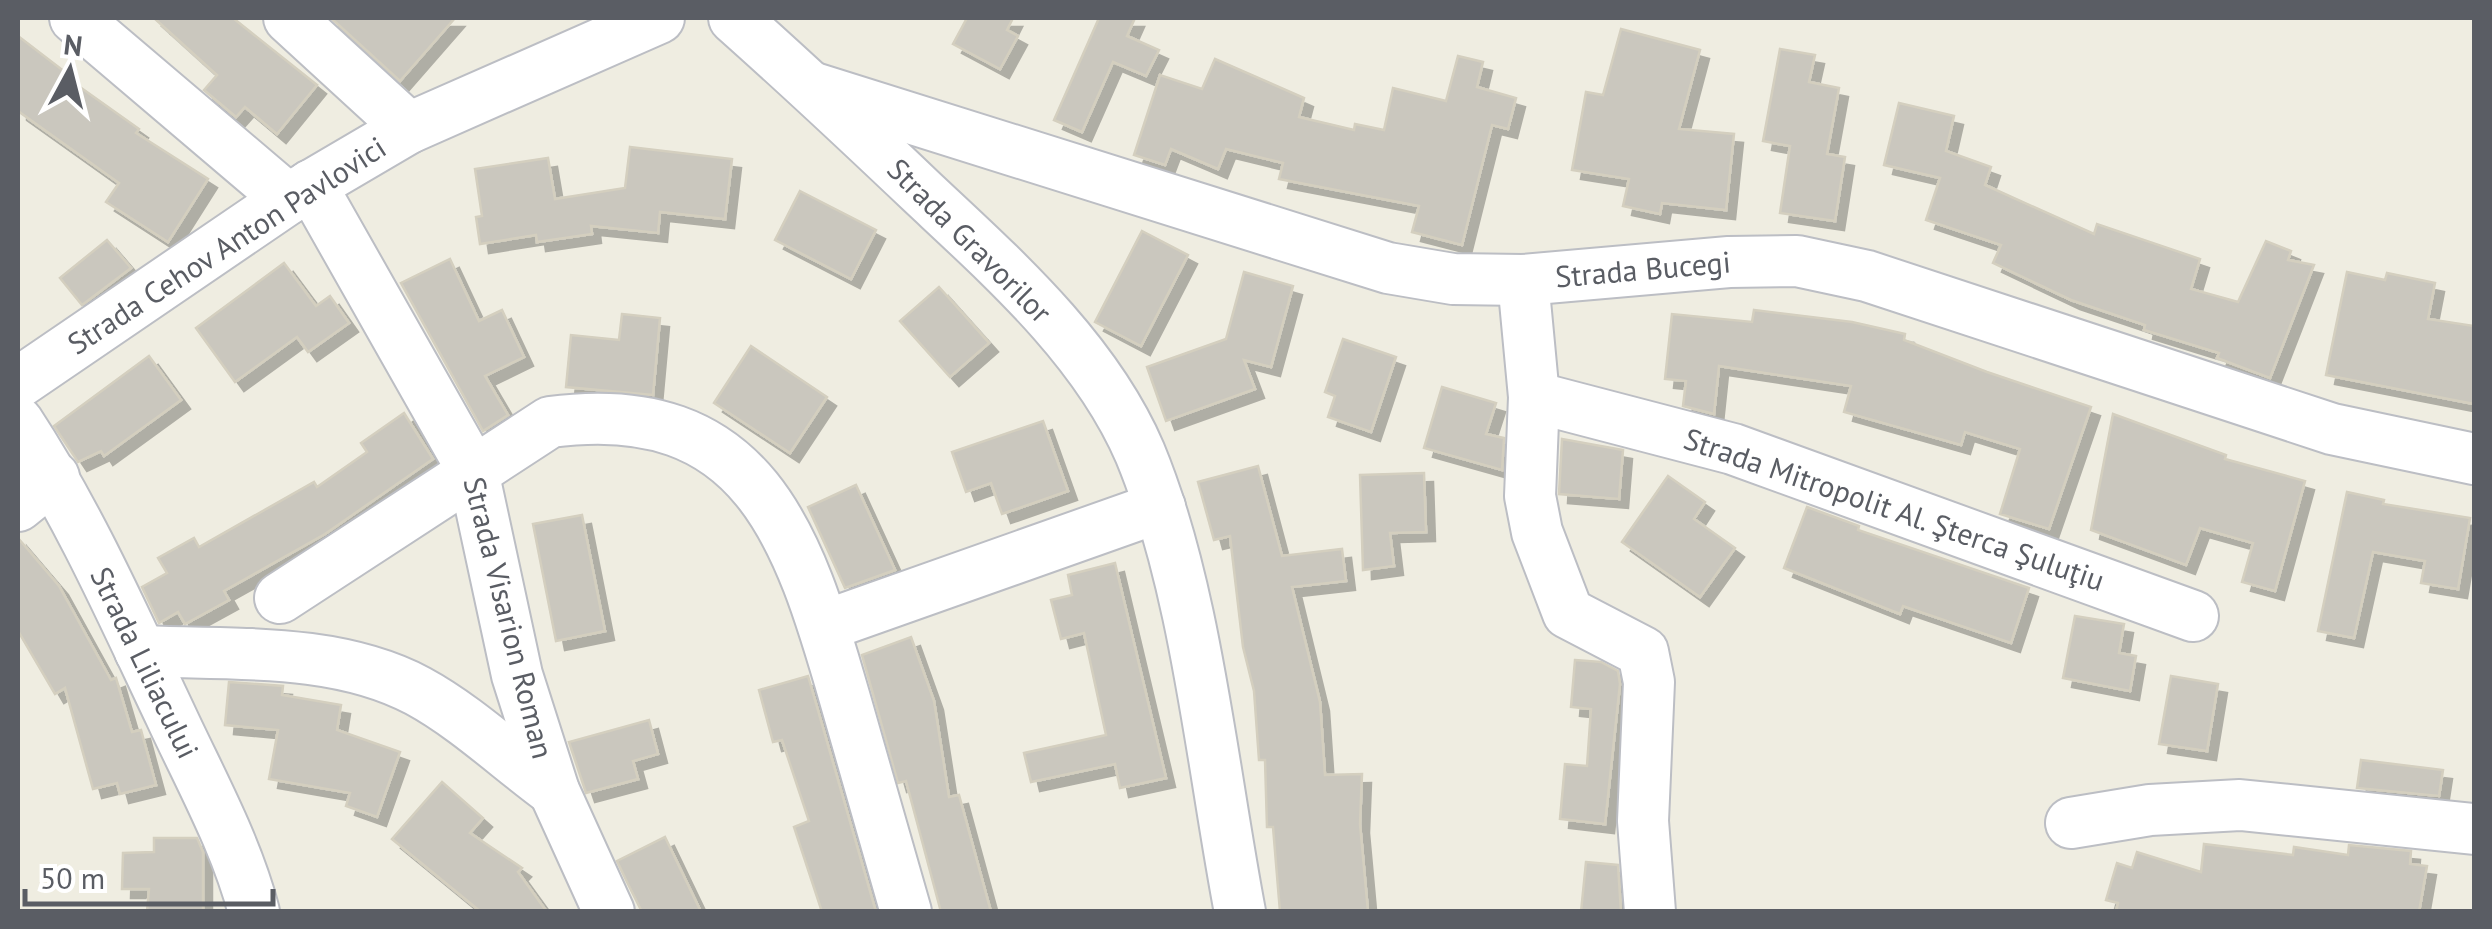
<svg xmlns="http://www.w3.org/2000/svg" width="2492" height="929" viewBox="0 0 2492 929" font-family="'PT Sans',sans-serif">
<style>
.building{fill:#cac7be;stroke:#d4cfbf;stroke-width:2.5;filter:url(#shadow)}
.lines{fill:none;stroke-linecap:round;stroke-linejoin:round}
.minor-casing{stroke:#bcbec4;stroke-width:54}
.minor{stroke:#fff;stroke-width:50}
.labels{text-anchor:middle;stroke-width:8;stroke-linejoin:round;paint-order:stroke}
.street-label{font-size:30px;fill:#5a5d64;stroke:#fff}
</style>
<defs>
<filter id="shadow"><feDropShadow dx="9" dy="9" stdDeviation="0" flood-color="#0004"/></filter>
</defs>
<rect width="100%" height="100%" fill="#efede1"/>
<g class="building">
<polygon points="154,18 233,18 317,85 277,134 245,107 236,117 204,90 217,75"/>
<polygon points="331,18 455,18 400,81"/>
<polygon points="967,18 1013,18 1007,30 1018,36 1000,69 953,44"/>
<polygon points="1099,18 1135,18 1127,36 1159,50 1146,76 1113,62 1082,132 1054,120"/>
<polygon points="1621,29 1700,50 1679,129 1734,134 1726,210 1662,203 1660,214 1623,206 1629,179 1572,170 1586,92 1603,95"/>
<polygon points="18,36 65,72 63,75 139,129 136,133 208,179 168,242 106,202 119,183 18,111"/>
<polygon points="1780,49 1815,55 1809,82 1839,88 1827,154 1845,157 1835,221 1780,213 1790,146 1763,141"/>
<polygon points="1458,56 1483,62 1477,87 1516,98 1508,129 1492,125 1462,245 1412,232 1419,206 1279,179 1283,163 1226,149 1218,169 1171,149 1165,165 1134,155 1160,75 1202,89 1215,59 1304,98 1299,117 1354,130 1355,124 1384,130 1393,88 1446,101"/>
<polygon points="1899,103 1954,116 1946,151 1991,167 1985,185 2094,234 2097,224 2200,259 2191,289 2238,302 2266,241 2291,251 2288,260 2314,265 2270,378 2217,358 2219,353 2144,330 2145,325 2071,300 1993,263 2001,245 1926,220 1940,178 1884,165"/>
<polygon points="630,147 732,159 725,219 660,212 658,233 591,226 592,234 537,242 536,235 480,244 476,217 482,216 475,169 548,158 555,199 625,188"/>
<polygon points="800,191 876,230 851,279 775,240"/>
<polygon points="1142,231 1188,255 1141,346 1095,322"/>
<polygon points="107,240 131,268 82,305 60,278"/>
<polygon points="450,259 479,321 502,310 524,357 485,376 508,415 483,431 401,283"/>
<polygon points="284,263 316,306 330,296 349,323 308,352 297,337 235,382 196,328"/>
<polygon points="1244,272 1293,286 1271,367 1244,360 1255,389 1166,421 1147,367 1226,339"/>
<polygon points="2347,272 2385,280 2387,273 2435,283 2428,319 2474,326 2474,404 2326,375"/>
<polygon points="939,287 989,343 950,377 900,321"/>
<polygon points="1754,310 1852,322 1905,334 1904,340 1987,372 2091,407 2049,529 2000,514 2020,449 1965,432 1961,445 1844,412 1851,386 1719,366 1714,414 1683,406 1686,381 1665,379 1672,314 1752,322"/>
<polygon points="622,314 660,318 653,395 566,387 571,335 619,340"/>
<polygon points="1343,339 1396,357 1371,432 1328,417 1335,396 1325,392"/>
<polygon points="751,346 827,397 790,453 714,403"/>
<polygon points="149,356 181,400 104,456 101,451 78,462 54,426"/>
<polygon points="1442,387 1496,403 1486,434 1504,438 1502,470 1424,448"/>
<polygon points="404,413 433,459 325,534 224,591 229,600 185,624 178,612 159,623 142,587 167,573 158,558 194,538 199,547 314,482 317,487 367,452 361,443"/>
<polygon points="2113,414 2226,455 2225,459 2305,481 2275,591 2242,582 2253,543 2200,528 2186,565 2091,530"/>
<polygon points="1043,421 1068,491 1002,514 991,483 966,492 952,452"/>
<polygon points="1562,439 1623,450 1619,499 1559,494"/>
<polygon points="1258,466 1282,556 1342,549 1346,581 1292,587 1320,702 1325,775 1362,774 1360,824 1368,912 1280,912 1273,827 1267,827 1265,760 1259,760 1254,691 1243,647 1230,536 1214,540 1198,482"/>
<polygon points="1424,473 1426,532 1390,533 1394,566 1363,570 1360,475"/>
<polygon points="1668,476 1705,502 1694,519 1735,548 1700,597 1622,542"/>
<polygon points="856,485 895,570 845,588 808,507"/>
<polygon points="2347,492 2384,500 2383,504 2470,518 2458,589 2421,583 2425,561 2373,552 2354,638 2318,631"/>
<polygon points="1807,507 1859,526 1858,530 2029,588 2011,643 1903,606 1900,614 1784,568"/>
<polygon points="582,515 605,631 556,641 533,524"/>
<polygon points="18,538 59,586 111,680 116,678 132,732 141,730 156,785 120,794 117,783 93,789 65,688 55,694 18,631"/>
<polygon points="1115,563 1166,778 1120,788 1115,764 1031,782 1024,753 1106,735 1084,633 1061,639 1051,600 1072,595 1068,575"/>
<polygon points="2075,616 2124,624 2119,653 2136,656 2130,691 2063,678"/>
<polygon points="911,637 934,701 949,797 959,795 991,912 941,912 906,781 898,783 862,655"/>
<polygon points="1575,660 1601,662 1618,671 1620,684 1605,824 1560,819 1565,764 1587,766 1591,709 1571,707"/>
<polygon points="808,676 817,707 876,912 822,912 794,827 809,821 782,740 773,742 759,690"/>
<polygon points="2171,676 2218,684 2207,751 2159,744"/>
<polygon points="229,682 283,686 282,695 341,705 337,730 400,752 377,817 346,806 350,793 269,779 278,730 225,725"/>
<polygon points="649,720 658,754 633,761 638,779 586,793 569,742"/>
<polygon points="2361,760 2443,770 2439,796 2357,788"/>
<polygon points="442,782 483,818 470,833 522,868 518,872 547,912 481,912 392,839"/>
<polygon points="665,837 701,912 642,912 627,882 617,861"/>
<polygon points="154,838 197,838 203,852 203,912 147,912 149,889 122,889 123,853 154,852"/>
<polygon points="2204,844 2293,855 2294,847 2348,855 2349,845 2411,851 2410,864 2427,866 2419,912 2116,912 2118,903 2106,900 2117,863 2132,868 2137,852 2201,872"/>
<polygon points="1586,862 1618,865 1621,912 1581,912"/>
</g>
<g class="lines">
<g class="minor-casing">
<g id="minor">
<polyline points="75,18 288,199"/>
<polyline points="289,18 409,128"/>
<path d="M734,18C798,75 861,134 923,193C1003,268 1096,350 1140,453C1196,588 1212,766 1240,912"/>
<polyline points="811,87 1388,268 1453,279 1523,280 1729,262 1797,261 1867,276 2332,429 2474,459"/>
<polyline points="311,185 473,471 517,675 554,791 609,912"/>
<polyline points="1523,280 1534,397 1530,496 1537,532 1568,613 1643,652 1649,682 1643,821 1650,912"/>
<polyline points="18,383 288,199 409,128 659,18"/>
<polyline points="1534,397 1733,449 2193,616"/>
<path d="M18,422C78,513 123,615 170,714C200,779 236,843 254,912"/>
<polyline points="18,506 54,477"/>
<path d="M280,598L550,422C754,395 798,535 845,699C865,770 885,841 906,912"/>
<polyline points="824,626 1160,507"/>
<path d="M140,651C230,655 336,647 418,691C466,717 510,759 554,791"/>
<polyline points="2071,823 2150,810 2240,805 2474,829"/>
</g>
</g>
<use href="#minor" class="minor"/>
</g>
<g class="labels">
<g class="street-label">
<text transform="translate(969 241) rotate(45)" y="10">Strada Gravorilor</text>
<text transform="translate(227 246) rotate(-33)" y="10">Strada Cehov Anton Pavlovici</text>
<text transform="translate(1643 270) rotate(-5)" y="10">Strada Bucegi</text>
<text transform="translate(1894 510) rotate(19)" y="10">Strada Mitropolit Al. Şterca Şuluţiu</text>
<text transform="translate(508 618) rotate(76)" y="10">Strada Visarion Roman</text>
<text transform="translate(144 663) rotate(64)" y="10">Strada Liliacului</text>
</g>
</g>
<rect width="2492" height="929" fill="none" stroke="#5a5d64" stroke-width="40"/>
<g transform="translate(70 70) rotate(7)" stroke="#ffffff" stroke-width="8" paint-order="stroke">
<path d="M0-8L18 38L0 25L-18 38Z" fill="#5a5d64"/>
<text y="-15" font-size="28" font-weight="bold" text-anchor="middle" fill="#5a5d64">N</text>
</g>
<path d="M25 889v15h248v-15" fill="none" stroke="#5a5d64" stroke-width="5"/>
<text x="40" y="889" font-size="30" fill="#5a5d64" stroke="#ffffff" stroke-width="8" paint-order="stroke">50 m</text>
</svg>
